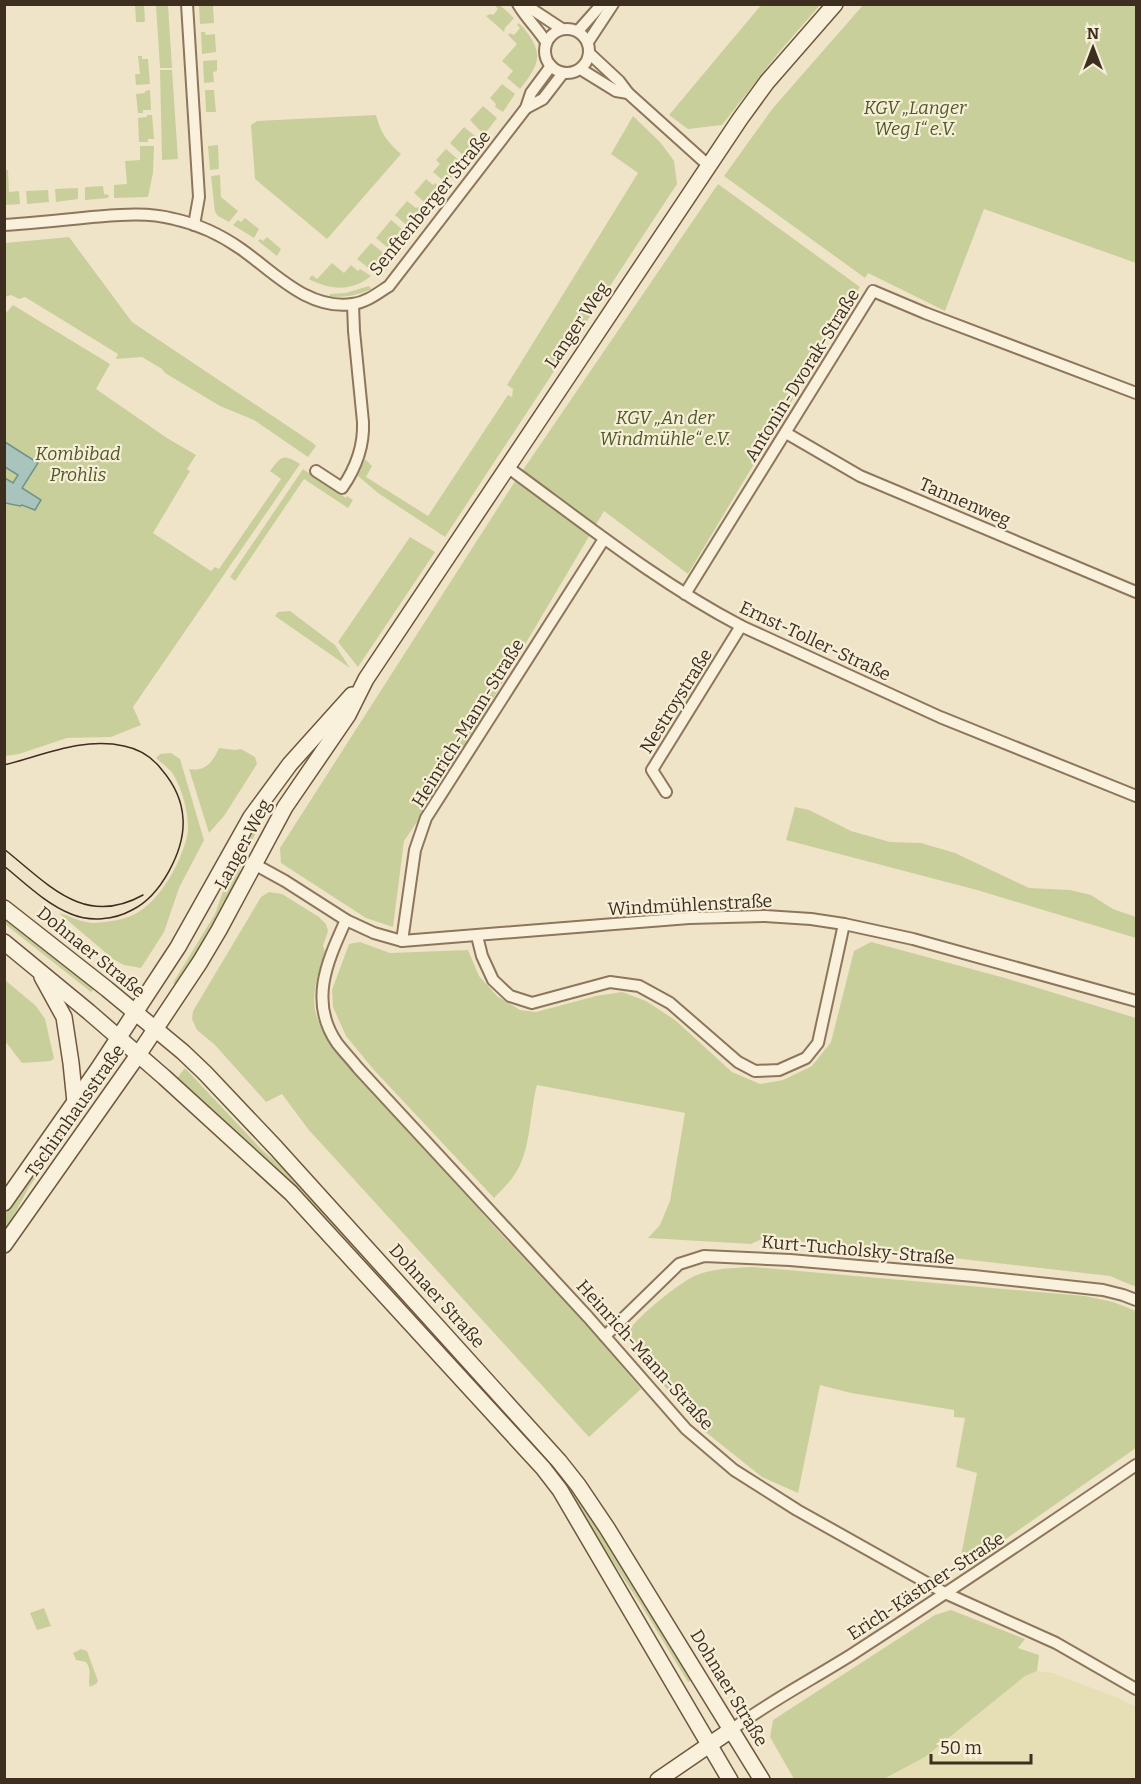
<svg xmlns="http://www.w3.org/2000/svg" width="1141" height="1784" viewBox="0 0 1141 1784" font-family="Bitter,serif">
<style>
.farmland{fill:#e6deb5}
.green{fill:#c9cf9b}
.water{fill:#a9c4bc;stroke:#6f938a;stroke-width:1.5}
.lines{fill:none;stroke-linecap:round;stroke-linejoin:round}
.minor-casing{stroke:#8d765c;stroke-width:14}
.secondary-casing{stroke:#6f573f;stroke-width:18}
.minor{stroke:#faf1dc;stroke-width:10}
.secondary{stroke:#faf1dc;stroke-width:15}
.tram{stroke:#3d2e20;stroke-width:1.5}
.labels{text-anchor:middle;stroke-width:4.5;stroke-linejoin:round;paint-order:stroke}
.park-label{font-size:18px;font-style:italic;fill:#4d5a26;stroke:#f7eed8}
.street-label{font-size:18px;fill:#3d2e20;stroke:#f7eed8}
</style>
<rect width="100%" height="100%" fill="#f0e4c8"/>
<polygon class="farmland" points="1037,1671 1053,1673 1125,1701 1136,1707 1136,1779 884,1780 925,1757 1025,1676"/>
<g class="green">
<polygon points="762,4 820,5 780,51 722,125 688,129 669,115"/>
<polygon points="864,4 1136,5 1136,263 984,209 945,311 868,273 865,278 724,176 773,108"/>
<polygon points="135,5 144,5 145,21 144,22 136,22"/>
<polygon points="156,5 168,5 172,68 160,68"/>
<polygon points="199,5 213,5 214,23 200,24"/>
<polygon points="497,5 500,5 514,18 505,28 504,32 486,16 490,14 493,15 498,9 496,7"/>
<path d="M519,23C544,50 542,62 520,89L507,78L513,71L502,61L517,44L508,35L510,33L514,35L520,28L517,25Z"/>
<polygon points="201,32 205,32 206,35 215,34 216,52 202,54"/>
<polygon points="138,56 142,56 142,59 148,59 150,84 136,85 135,74 140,74"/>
<polygon points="217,60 217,71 213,72 214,82 204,83 203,61"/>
<polygon points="160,70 172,70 178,159 162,160"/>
<polygon points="502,84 515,94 503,112 495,107 496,104 490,98"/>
<polygon points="150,90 151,110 143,110 143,113 138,113 136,94 145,93 145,91"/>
<polygon points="205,90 214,90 216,112 206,112"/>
<polygon points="483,106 497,118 484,135 470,120"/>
<polygon points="147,115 152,115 154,139 148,139 148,142 139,142 138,118 147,117"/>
<path d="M376,115C381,134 387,141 401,154L327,239L255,179L251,125L257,121Z"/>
<polygon points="633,116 661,143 674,161 677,184 445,537 378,493 358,476 365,459 372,466 366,477 428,516 508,395 512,397 513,389 507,385 638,173 611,154"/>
<polygon points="464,127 480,140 467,159 450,143"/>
<polygon points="218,145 219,169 210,170 208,146"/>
<polygon points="140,146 154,146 153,173 148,197 114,198 114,185 127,184 125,161 140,160"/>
<polygon points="446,149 462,163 447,184 433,172 440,164 436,160"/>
<polygon points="4,170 8,170 9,192 19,191 20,204 6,205 5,200"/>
<polygon points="220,175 221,197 238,211 229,222 218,216 215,212 211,176"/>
<polygon points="426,179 433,185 435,183 443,190 429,206 414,193"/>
<polygon points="718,184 860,287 688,574 604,511 439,790 404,841 393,927 366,918 281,863 280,848 512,486"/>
<polygon points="103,186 104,194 109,195 108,198 85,200 85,187"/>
<polygon points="78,188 78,199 56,202 55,189"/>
<polygon points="48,190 49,202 27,204 26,191"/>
<polygon points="407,201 416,208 418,207 425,212 411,229 395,215"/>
<polygon points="245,218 259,229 254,238 233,225 238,220 241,222"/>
<polygon points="391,220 408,234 393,252 376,238"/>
<polygon points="69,237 132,322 313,443 316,446 308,457 254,420 220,406 165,373 162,369 142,357 116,359 118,354 25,297 19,299 11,295 5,297 5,243"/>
<polygon points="267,237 281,249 277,256 258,241 260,239 263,241"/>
<polygon points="371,243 389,257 375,273 357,259"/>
<path d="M332,263L344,273L351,265L358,271L360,269L371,276C352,292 329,290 309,279L312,275L317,279Z"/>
<path d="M369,286L371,289C357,296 345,297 329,297L330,294L346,293Z"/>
<path d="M13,305L110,364L96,389L167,438L196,455L187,469L190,471L153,533L211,571L215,567L219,569L281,479L270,471C281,456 283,453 300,464L133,707L141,725L111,737L67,738L19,754L5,756L4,315Z"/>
<polygon points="303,469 346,498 347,496 353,500 348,508 304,479 235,581 230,577"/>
<polygon points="410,537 435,552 358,667 338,642"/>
<polygon points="290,611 335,645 350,668 275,616 278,612"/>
<path d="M219,748L235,750L241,749L255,757L257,764L224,816L209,833L189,769C205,772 213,762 219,748Z"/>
<path d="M171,753L180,759L204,840L179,888L164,932L141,968L124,965L113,959L59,913C70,916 83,923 94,923C107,922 124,920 135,914C160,901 181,863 187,836C191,819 182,788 173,774C169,768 161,763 156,758L160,754Z"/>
<polygon points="795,807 809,810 851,831 890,842 921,843 955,853 1029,888 1070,890 1091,895 1113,909 1136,917 1136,938 977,890 786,840"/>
<polygon points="253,825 258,828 242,861 237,883 227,903 178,986 173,983 215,914 230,872"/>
<path d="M269,892L282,894L319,917L326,924L328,931L323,946L325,951C312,994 306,1010 335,1049L501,1234L588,1327L641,1389L589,1437L308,1129L282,1094L266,1102L215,1045L197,1030L192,1019L193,1011L261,897Z"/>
<polygon points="4,916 95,988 91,992 5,924"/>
<path d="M360,942L390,953L468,950L479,976L497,996L520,1010L536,1012L596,996L622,992L646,1001L675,1020L732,1072L760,1084L783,1080L812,1066L831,1042L854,951L871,942L1005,978L1136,1018V1287L1110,1276L867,1248L764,1238L751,1244L648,1238L660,1225L670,1201L685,1113L537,1085C530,1110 531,1146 518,1169C512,1180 503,1189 494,1198L374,1070L346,1036L333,1007L332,990L349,944Z"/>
<polygon points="5,980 36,1006 45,1019 54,1058 51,1061 22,1063 5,1041"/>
<polygon points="185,1068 262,1150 292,1175 552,1461 587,1508 694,1678 688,1682 643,1608 594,1533 581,1509 549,1463 325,1217 288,1178 177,1078"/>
<polygon points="98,1081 102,1083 29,1187 5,1232 5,1214"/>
<path d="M753,1267L1085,1296L1113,1302L1136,1311V1448L976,1560L961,1556L977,1473L956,1467L965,1418L954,1417V1410L851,1393L820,1385L798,1493L762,1477L703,1430L636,1354L626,1336C630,1322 682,1280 697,1275C715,1268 734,1268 753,1267Z"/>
<polygon points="44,1608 51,1626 37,1630 30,1613"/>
<polygon points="951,1610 1025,1639 1018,1648 1039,1655 1037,1671 1025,1676 925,1757 884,1779 794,1779 770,1737 773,1720 935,1615"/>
<path d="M81,1649L87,1651L98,1681L96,1684L90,1687C87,1678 93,1672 86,1662L76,1660L73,1653Z"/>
</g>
<polygon class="water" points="5,442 38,463 22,488 41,500 35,510 22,505 20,506 5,503 5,478 13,483 18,475 5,467"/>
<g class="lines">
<g class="minor-casing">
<g id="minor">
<polyline points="187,4 199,197 194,225"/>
<path d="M518,4C526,18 538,29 546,42"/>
<polyline points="524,4 562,29"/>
<circle cx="567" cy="51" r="22"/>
<polyline points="578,31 602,4"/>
<polyline points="588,42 613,4"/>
<polyline points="590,54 619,81 628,93 709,166"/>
<polyline points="582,70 616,91 628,93"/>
<polyline points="526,108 543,99 563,73"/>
<path d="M4,225C34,223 63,220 92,217C119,215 146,212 174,219C197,224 221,235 241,249C274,272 308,311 353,304C367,302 378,293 389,286L526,108L531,93L551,66"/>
<polyline points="786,433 860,476 1136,592"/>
<path d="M506,466C583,522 657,582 741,626L940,717L1136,796"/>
<path d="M316,471L342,488C356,468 364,446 363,422L354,331L353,304"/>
<polyline points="685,594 873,291 925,313 1136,393"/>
<polyline points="666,792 652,770 741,626"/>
<polyline points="254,864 285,881 346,920 374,933 402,941 689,918 765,916 811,919 844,924 913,939 1136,1001"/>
<path d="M346,920C328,960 308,1001 337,1043C343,1051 351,1059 358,1068L588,1317L686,1429L734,1470L797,1510L945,1593L1056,1643L1136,1689"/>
<polyline points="477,936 482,956 493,980 510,996 532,1003 610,982 639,986 670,1003 738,1062 755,1071 779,1070 806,1058 818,1043 844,924"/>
<polyline points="402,941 415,850 426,818 604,539"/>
<polyline points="605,1336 679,1264 704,1256 790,1260 974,1276 1103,1290 1123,1295 1136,1300"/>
<path d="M731,1730C769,1702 811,1680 851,1655C947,1593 1042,1529 1136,1465"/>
</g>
</g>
<g class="secondary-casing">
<g id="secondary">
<polyline points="4,908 107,989 183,1052 205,1073 276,1148 559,1461 578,1485 607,1528 762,1780"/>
<polyline points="4,942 89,1012 164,1077 291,1193 543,1468 560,1490 730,1780"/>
<polyline points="42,977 64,1017 71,1063 75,1102"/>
<polyline points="4,1203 98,1069 178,947 251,817 290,764 352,695"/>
<polyline points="4,1245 138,1055 200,962 219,930 285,807 348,715 366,679 740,119 767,82 835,4"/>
<polyline points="658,1780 731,1730"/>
</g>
</g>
<use href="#minor" class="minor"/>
<use href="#secondary" class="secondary"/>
<g class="tram">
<path d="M4,765C44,755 83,737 124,746C139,749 153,758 162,770C174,784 182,799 183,819C185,850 161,896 132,910C114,920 90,922 71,914C46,904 25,883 4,866"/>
<path d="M4,849C48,884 84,928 143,895"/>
</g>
</g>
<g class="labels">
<g class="park-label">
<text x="915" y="114">KGV „Langer<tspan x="915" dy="21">Weg I“ e.V.</tspan></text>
<text x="665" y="424">KGV „An der<tspan x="665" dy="21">Windmühle“ e.V.</tspan></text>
<text x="78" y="460">Kombibad<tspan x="78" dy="21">Prohlis</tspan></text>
</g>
<g class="street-label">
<text transform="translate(430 203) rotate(-51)" y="6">Senftenberger Straße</text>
<text transform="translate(577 325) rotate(-56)" y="6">Langer Weg</text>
<text transform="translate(802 375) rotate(-58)" y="6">Antonin-Dvorak-Straße</text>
<text transform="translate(965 502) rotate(23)" y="6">Tannenweg</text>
<text transform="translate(815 641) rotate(25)" y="6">Ernst-Toller-Straße</text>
<text transform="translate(676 701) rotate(-58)" y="6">Nestroystraße</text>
<text transform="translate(468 723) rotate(-58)" y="6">Heinrich-Mann-Straße</text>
<text transform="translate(243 844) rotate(-62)" y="6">Langer Weg</text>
<text transform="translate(690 905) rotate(-3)" y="6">Windmühlenstraße</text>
<text transform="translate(91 952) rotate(39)" y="6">Dohnaer Straße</text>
<text transform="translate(75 1111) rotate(-55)" y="6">Tschirnhausstraße</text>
<text transform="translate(858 1250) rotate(5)" y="6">Kurt-Tucholsky-Straße</text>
<text transform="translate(437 1296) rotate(48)" y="6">Dohnaer Straße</text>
<text transform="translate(645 1355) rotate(48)" y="6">Heinrich-Mann-Straße</text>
<text transform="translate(926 1586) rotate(-33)" y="6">Erich-Kästner-Straße</text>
<text transform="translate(729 1688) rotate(59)" y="6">Dohnaer Straße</text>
</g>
</g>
<rect width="1141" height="1784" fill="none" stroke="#3d2e20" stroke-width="12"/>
<g transform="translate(1093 48)" stroke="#f7eed8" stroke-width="4.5" paint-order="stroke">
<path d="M0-4.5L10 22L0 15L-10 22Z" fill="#3d2e20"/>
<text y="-9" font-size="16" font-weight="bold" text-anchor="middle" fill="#3d2e20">N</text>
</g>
<path d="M931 1754v9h100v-9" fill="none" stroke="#3d2e20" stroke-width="3"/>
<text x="940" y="1754" font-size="18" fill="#3d2e20" stroke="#f7eed8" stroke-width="4.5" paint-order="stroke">50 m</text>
</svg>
